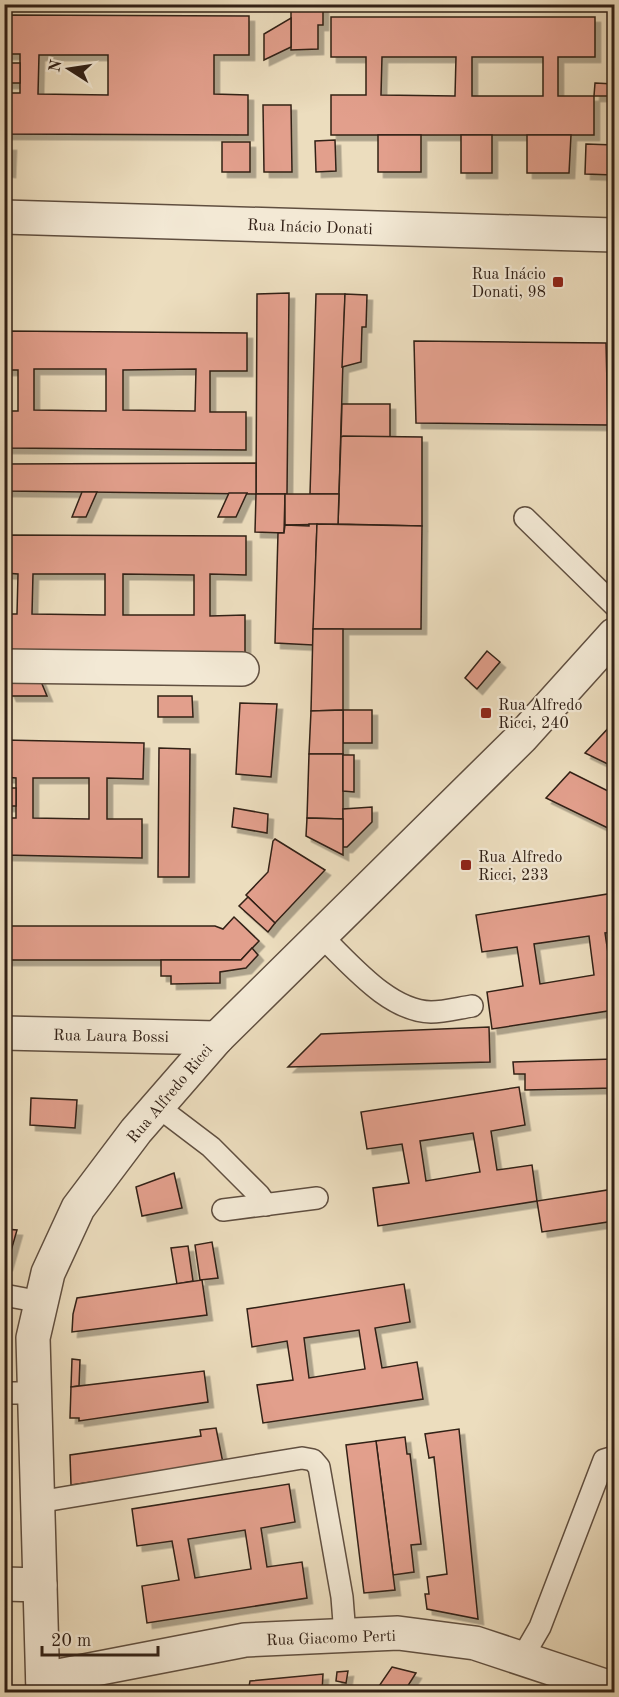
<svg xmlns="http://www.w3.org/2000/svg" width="619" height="1697" viewBox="0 0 619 1697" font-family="'Old Standard TT',serif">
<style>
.building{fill:#e29f8c;stroke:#312016;stroke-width:1.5;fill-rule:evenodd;filter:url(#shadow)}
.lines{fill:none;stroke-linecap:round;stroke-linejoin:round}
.lane-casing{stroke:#604f40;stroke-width:24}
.street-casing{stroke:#604f40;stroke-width:36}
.lane{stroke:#f3e9d5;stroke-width:21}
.street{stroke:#f3e9d5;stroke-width:33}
.poi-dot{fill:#8f2418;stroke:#f3e9d5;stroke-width:2}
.labels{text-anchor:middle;stroke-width:4.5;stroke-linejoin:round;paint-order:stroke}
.street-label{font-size:16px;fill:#312016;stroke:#f3e9d5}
.poi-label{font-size:16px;fill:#312016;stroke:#f3e9d5;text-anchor:start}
</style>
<defs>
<filter id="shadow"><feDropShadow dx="5.5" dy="5.5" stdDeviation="0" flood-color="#0004"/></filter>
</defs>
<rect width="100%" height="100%" fill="#ecddbe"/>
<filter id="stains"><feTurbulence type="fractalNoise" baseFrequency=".00333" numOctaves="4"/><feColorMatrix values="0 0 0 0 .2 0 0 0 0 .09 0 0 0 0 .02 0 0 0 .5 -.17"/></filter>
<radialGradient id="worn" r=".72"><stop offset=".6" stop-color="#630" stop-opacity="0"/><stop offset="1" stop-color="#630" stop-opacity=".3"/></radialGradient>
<g class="building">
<polygon points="323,4 323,25 318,25 318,49 291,50 291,4"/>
<path d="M4,15L249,16V55H214V94L248,95V135L4,134V93H20V54H4ZM39,55H108V95L38,94Z"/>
<path d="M331,17H595V57H558V96H594V135H331V95H366V57H331ZM382,57H456L455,96L381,95ZM472,57H543V96H472Z"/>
<polygon points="291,18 291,47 264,60 264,34"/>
<rect x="4" y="63" width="16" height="20"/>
<polygon points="595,83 614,84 614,96 594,96"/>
<polygon points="263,105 291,105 292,172 264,172"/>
<rect x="378" y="135" width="43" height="37"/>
<rect x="461" y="135" width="31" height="38"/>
<polygon points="527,135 571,135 569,173 527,173"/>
<polygon points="335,140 336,171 316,172 315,141"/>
<rect x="222" y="142" width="28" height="30"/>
<polygon points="586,144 614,145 614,175 585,174"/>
<polygon points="4,145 11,145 10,172 4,171"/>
<polygon points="289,293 287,494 256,494 257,294"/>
<polygon points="316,294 345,294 339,494 310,494"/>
<polygon points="345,294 367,295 366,327 362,327 361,362 342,367"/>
<path d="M4,331L247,333V371H210V412H246V450L4,448V411H18V370H4ZM34,369H106V411L34,410ZM196,369L195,411L123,410V370Z"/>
<polygon points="414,341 606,343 608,425 416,423"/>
<polygon points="342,404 390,404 390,437 341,437"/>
<polygon points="343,436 422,437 422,526 338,524 341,437"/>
<polygon points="256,463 256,494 4,491 4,464"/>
<polygon points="82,492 97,492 86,517 72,517"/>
<polygon points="229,493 247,493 236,517 218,517"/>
<polygon points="256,494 285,494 284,533 255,532"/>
<polygon points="285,494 339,494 338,524 285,525"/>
<polygon points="309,524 317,524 313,645 275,643 278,533 284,533 285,525 309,526"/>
<polygon points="317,524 422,526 421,629 313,629"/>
<path d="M4,535L246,536V575L210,574V616L245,615V653L4,652V614H17L18,574L4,573ZM33,574H105V615L32,614ZM123,574L194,575V615H123Z"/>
<polygon points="313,629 343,629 343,710 311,711"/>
<polygon points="487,651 500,662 477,689 465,678"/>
<polygon points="37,672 47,696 11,696 4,681"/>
<polygon points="158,696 192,696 193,717 158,717"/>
<polygon points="240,703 277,704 271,777 236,774"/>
<rect x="343" y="710" width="29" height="33"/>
<polygon points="343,710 343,754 309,754 311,711"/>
<polygon points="614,722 614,767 585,753"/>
<path d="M4,740L144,743L143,779L107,778V819H142V858L4,855V818H16V778L4,777ZM33,778H89V819L33,818Z"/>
<polygon points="159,748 190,749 189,877 158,877"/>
<polygon points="309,754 343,754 343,819 307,818"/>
<polygon points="343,755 354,755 354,792 343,791"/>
<polygon points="570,772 614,794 614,831 546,798"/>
<rect x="4" y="788" width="12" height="18"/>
<polygon points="372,807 372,822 347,847 343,847 343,809"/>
<polygon points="234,808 268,814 267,833 232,827"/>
<polygon points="307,818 343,819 343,855 306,836"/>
<polygon points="275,839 325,870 275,923 246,895 268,872 273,841"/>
<path d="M614,893V932L605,933L611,973L614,972V1010L492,1029L487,992L523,986L517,947L482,952L476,915ZM589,936L594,975L540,984L534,944Z"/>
<polygon points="248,897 275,923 268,932 239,906"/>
<polygon points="234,917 259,941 241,960 4,960 4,926 215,926 223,929"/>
<polygon points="252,948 258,955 246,968 220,972 220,983 171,984 171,976 161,976 161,960 241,960"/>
<polygon points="489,1027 490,1062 288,1067 321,1034"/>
<polygon points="614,1059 614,1088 525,1090 525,1074 514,1074 513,1062"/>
<path d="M519,1087L525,1125L491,1131L497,1170L532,1165L537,1201L378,1226L373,1188L409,1183L402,1144L367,1149L361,1112ZM473,1133L480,1172L426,1181L420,1141Z"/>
<polygon points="31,1098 77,1100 75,1128 30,1125"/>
<polygon points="174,1173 182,1208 142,1216 136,1187"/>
<polygon points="614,1189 614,1221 542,1232 537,1201"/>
<polygon points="4,1229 17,1230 7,1265 4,1265"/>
<polygon points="212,1242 218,1278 200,1280 195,1245"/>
<polygon points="188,1246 193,1281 177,1284 171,1248"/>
<polygon points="202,1280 207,1315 72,1332 73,1314 77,1298"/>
<path d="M404,1284L410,1322L375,1328L382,1368L417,1362L423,1399L263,1423L257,1385L293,1380L287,1341L252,1347L247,1309ZM359,1330L365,1369L309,1378L304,1338Z"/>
<polygon points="72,1359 80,1360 79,1386 71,1387"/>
<polygon points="204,1371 208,1402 79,1421 79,1418 70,1418 71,1387"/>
<polygon points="216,1428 223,1463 71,1485 70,1455 201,1436 200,1430"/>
<polygon points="459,1429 478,1619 427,1609 425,1594 429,1594 427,1577 447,1574 434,1457 429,1458 425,1434"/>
<polygon points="405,1437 407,1454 410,1454 421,1544 411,1545 414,1572 393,1575 376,1441"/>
<polygon points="376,1441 395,1590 364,1593 346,1445"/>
<path d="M289,1484L295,1522L261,1528L267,1567L302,1562L307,1598L147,1623L142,1586L179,1580L172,1541L137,1546L132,1509ZM245,1530L251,1569L195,1578L188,1539Z"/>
<polygon points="392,1667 416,1673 404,1692 375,1692"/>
<polygon points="348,1671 346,1683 336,1681 337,1672"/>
<polygon points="323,1674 322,1692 248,1692 250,1681"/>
</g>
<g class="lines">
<g class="lane-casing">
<g id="lane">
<polyline points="525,518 614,605"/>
<path d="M320,935C350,963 388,1011 431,1012C444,1012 459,1008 472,1006"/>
<polyline points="157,1106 211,1147 259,1195 266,1205"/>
<polyline points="223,1210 317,1198"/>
<polyline points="4,1295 41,1302"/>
<polyline points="4,1393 35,1393"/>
<polyline points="38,1502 302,1458 313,1460 319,1467 342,1597 345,1635"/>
<polyline points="522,1658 540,1627 604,1460 614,1457"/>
</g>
</g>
<g class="street-casing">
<g id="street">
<polyline points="4,217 614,235"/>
<polyline points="4,666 242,669"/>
<polyline points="4,1033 217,1038"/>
<polyline points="4,1584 40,1585"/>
<polyline points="43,1679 245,1640 398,1633 475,1643 614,1689"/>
<polyline points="43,1692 33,1338 48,1273 78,1208 136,1131 217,1038 522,737 614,635"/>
</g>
</g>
<use href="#lane" class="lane"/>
<use href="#street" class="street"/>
</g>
<g class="poi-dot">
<rect x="552" y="276" width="12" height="12" rx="3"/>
<rect x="480" y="707" width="12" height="12" rx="3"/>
<rect x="460" y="859" width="12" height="12" rx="3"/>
</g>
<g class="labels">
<g class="street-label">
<text transform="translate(310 226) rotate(2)" y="6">Rua Inácio Donati</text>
<text transform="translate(111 1035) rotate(1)" y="6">Rua Laura Bossi</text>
<text transform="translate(169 1093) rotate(-50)" y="6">Rua Alfredo Ricci</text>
<text transform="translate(331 1637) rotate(-2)" y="6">Rua Giacomo Perti</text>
</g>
<g class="poi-label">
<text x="546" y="279" text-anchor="end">Rua Inácio<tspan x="546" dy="18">Donati, 98</tspan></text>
<text x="498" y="710">Rua Alfredo<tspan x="498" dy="18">Ricci, 240</tspan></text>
<text x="478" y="862">Rua Alfredo<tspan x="478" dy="18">Ricci, 233</tspan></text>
</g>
</g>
<rect width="619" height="1697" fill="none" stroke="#ecddbe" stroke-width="24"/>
<rect x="6" y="6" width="607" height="1685" fill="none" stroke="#312016" stroke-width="3"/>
<rect x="12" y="12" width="595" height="1673" fill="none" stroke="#312016" stroke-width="1.5"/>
<g transform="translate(69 69) rotate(282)" stroke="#f3e9d5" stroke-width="4.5" paint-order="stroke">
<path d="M0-4.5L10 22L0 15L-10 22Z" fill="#312016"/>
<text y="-9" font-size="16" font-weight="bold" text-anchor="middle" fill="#312016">N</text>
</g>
<path d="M42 1646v9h116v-9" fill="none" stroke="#312016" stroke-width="3"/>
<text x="51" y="1646" font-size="18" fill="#312016" stroke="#f3e9d5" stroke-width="4.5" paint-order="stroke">20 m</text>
<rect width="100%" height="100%" filter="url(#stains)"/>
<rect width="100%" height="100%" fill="url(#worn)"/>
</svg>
